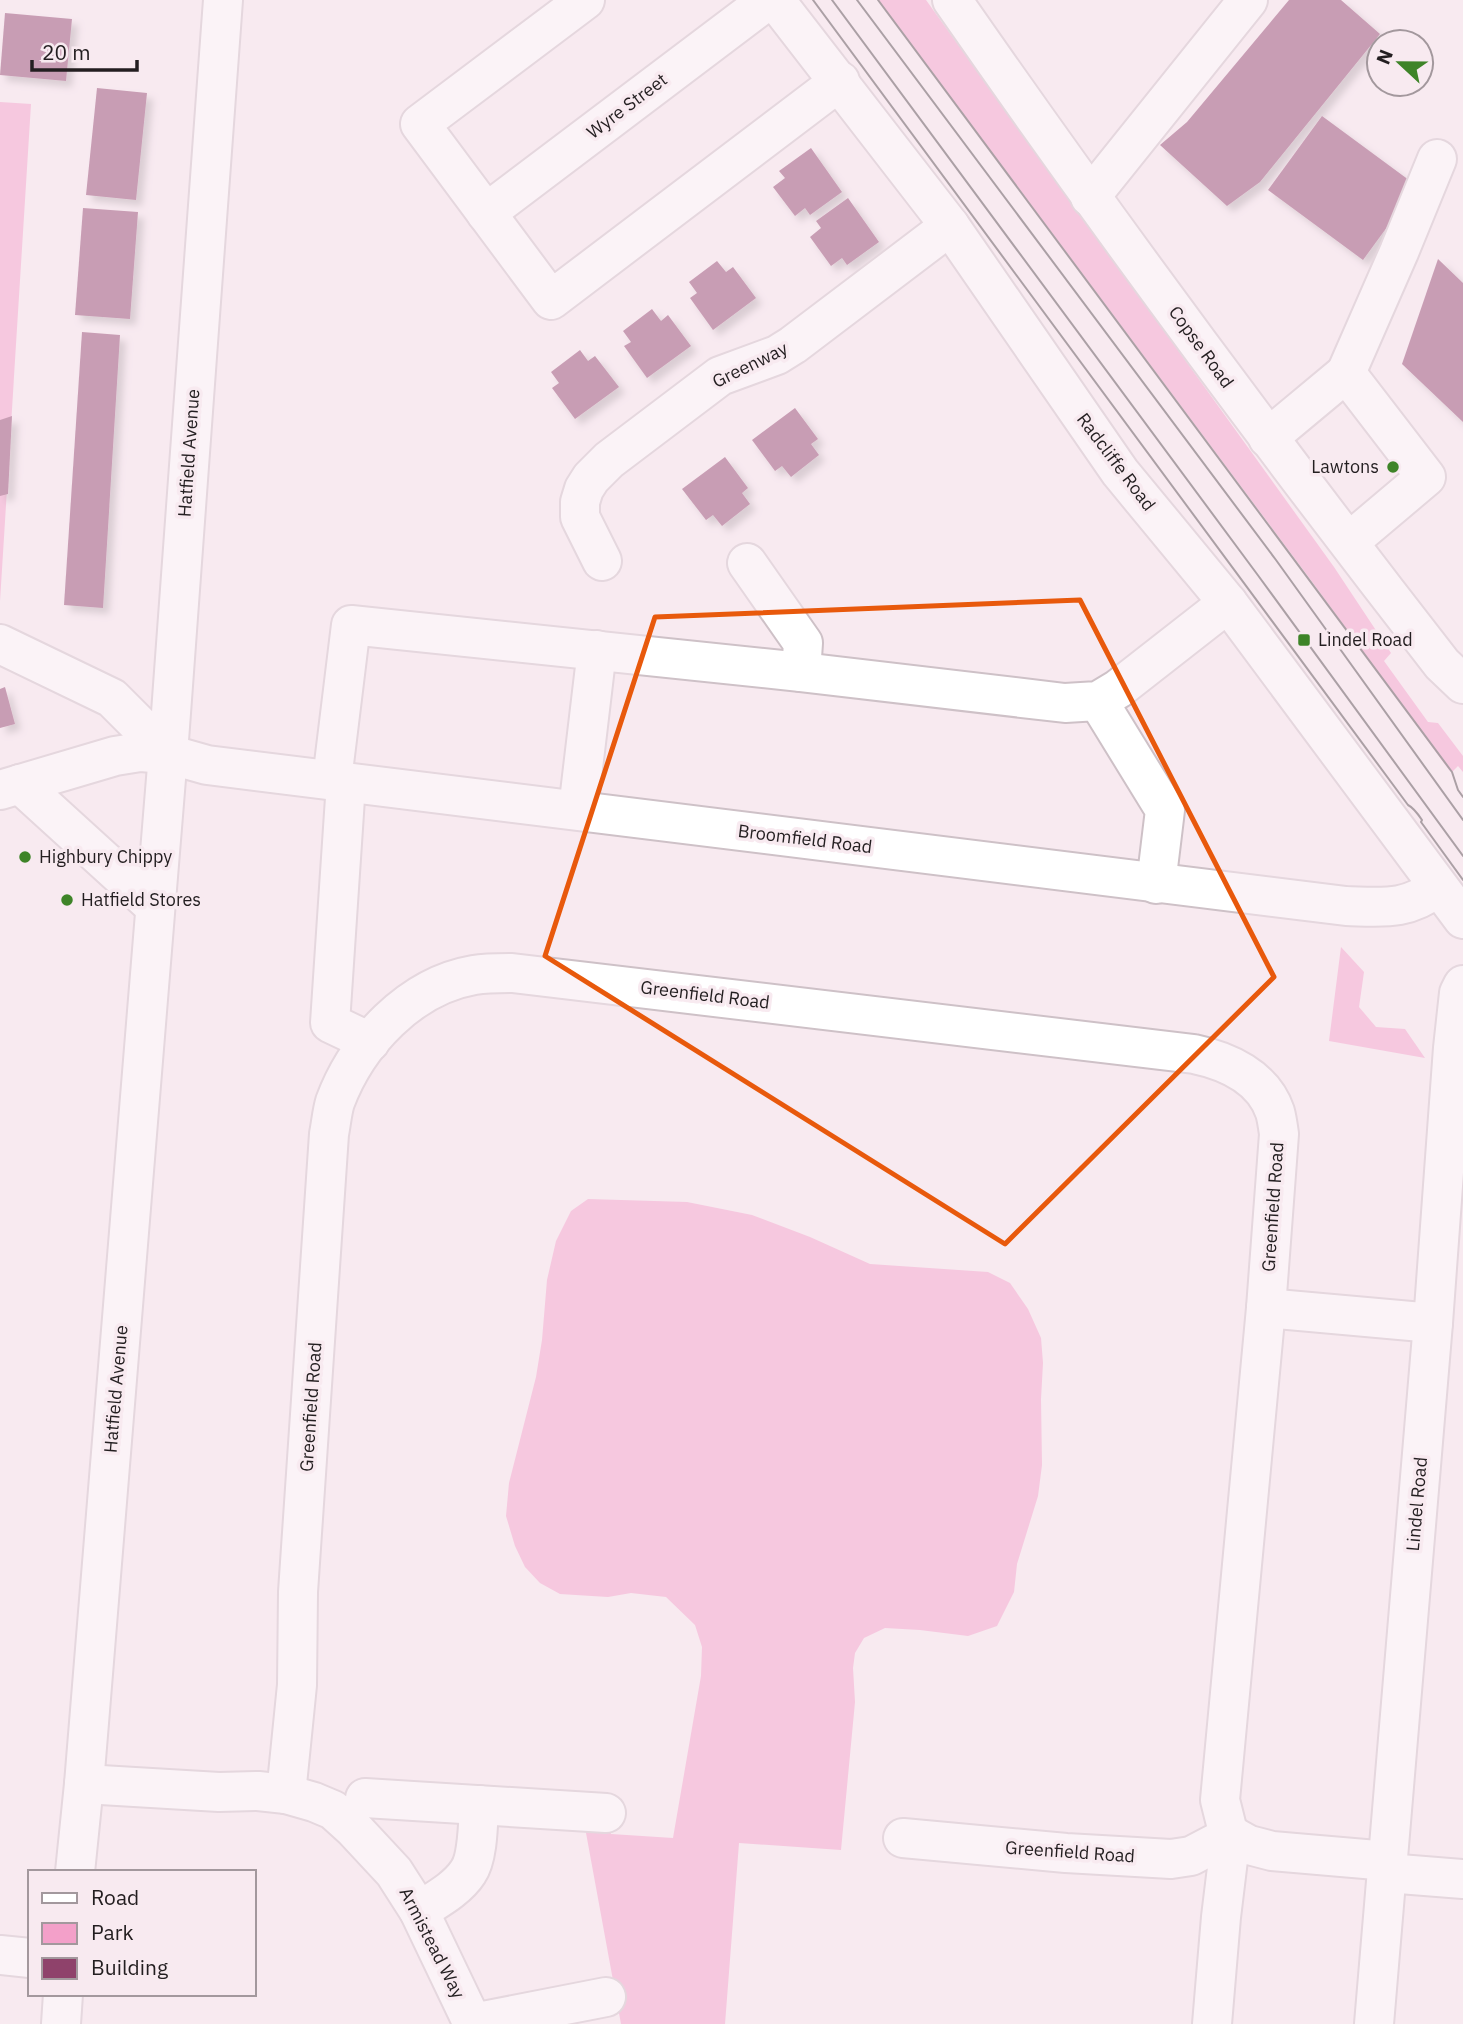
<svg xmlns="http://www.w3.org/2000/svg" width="1463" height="2024" viewBox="0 0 1463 2024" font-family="'IBM Plex Sans',sans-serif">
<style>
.green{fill:#f3a0c9}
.building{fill:#8f426b;filter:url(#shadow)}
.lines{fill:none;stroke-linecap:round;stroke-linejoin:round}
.minor-casing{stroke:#cec1c7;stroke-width:42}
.minor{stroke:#fff;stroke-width:38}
.tram{stroke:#4f484a;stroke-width:2}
.marked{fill:none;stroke:#e8590c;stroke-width:5;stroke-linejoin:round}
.poi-dot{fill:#3e8428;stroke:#f8eaf0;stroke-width:2.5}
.labels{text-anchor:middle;stroke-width:7;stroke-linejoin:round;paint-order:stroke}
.street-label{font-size:18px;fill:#231e20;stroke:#f8eaf0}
.poi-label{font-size:18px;fill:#231e20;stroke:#f8eaf0;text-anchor:start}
</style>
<defs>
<filter id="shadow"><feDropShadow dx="6" dy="6" stdDeviation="3.5" flood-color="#0004"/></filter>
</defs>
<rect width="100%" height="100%" fill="#f8eaf0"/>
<g class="green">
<polygon points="878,0 926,0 1334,567 1391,653 1384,661 1428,722 1438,723 1463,756 1463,772 1458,766 1452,772 1449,770 1310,579"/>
<polygon points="0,102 31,104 0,601"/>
<polygon points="1341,947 1364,972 1359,1007 1376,1027 1405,1029 1425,1058 1329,1041"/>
<polygon points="588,1199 687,1202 752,1215 810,1237 870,1264 988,1272 1010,1283 1028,1309 1041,1338 1043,1363 1041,1399 1042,1465 1038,1496 1017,1564 1014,1592 997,1626 968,1636 920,1630 885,1628 864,1638 855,1653 853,1668 855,1702 841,1850 739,1843 725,2024 621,2024 582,1811 606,1813 611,1834 673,1838 701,1676 702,1647 695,1625 666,1597 631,1593 608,1597 560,1594 540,1583 525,1567 515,1546 506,1516 509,1483 536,1377 542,1340 547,1280 556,1241 571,1211"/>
</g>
<g class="building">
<polygon points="1289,0 1341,0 1380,34 1260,182 1227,206 1160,145 1187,122"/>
<polygon points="5,13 72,19 66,81 0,75"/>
<polygon points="97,88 147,93 136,200 86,195"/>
<polygon points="1322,116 1417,186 1363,260 1268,190"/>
<polygon points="811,148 842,192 810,215 805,208 795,216 773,187 785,178 779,171"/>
<polygon points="848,198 879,242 847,265 842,258 831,266 810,237 821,228 816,221"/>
<polygon points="83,208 138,212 130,319 75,315"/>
<polygon points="1438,259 1463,283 1463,422 1402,364"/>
<polygon points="717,261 726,272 733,267 756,298 713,330 690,298 697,293 689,282"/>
<polygon points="652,309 661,321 668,315 691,346 647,378 624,346 631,342 623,331"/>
<polygon points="82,332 120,335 103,608 64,605"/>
<polygon points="580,350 588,361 595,356 619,387 575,419 552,388 559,383 551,372"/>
<polygon points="795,408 818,439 811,444 819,455 791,477 782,466 775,471 752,440"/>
<polygon points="12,416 8,494 0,496 0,420"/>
<polygon points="725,457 748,488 742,493 750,504 722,526 713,515 706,520 682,489"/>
<polygon points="5,687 15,724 0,728 0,689"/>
</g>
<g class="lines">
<g class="minor-casing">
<g id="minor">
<polyline points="585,0 420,124 551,300 840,81"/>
<polyline points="775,0 950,226 1120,472 1228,603 1463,919"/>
<path d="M952,0C1109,226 1273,447 1442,664L1463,684"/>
<polyline points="1090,197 1248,0"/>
<polyline points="486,213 768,0"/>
<polyline points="1346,373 1399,252 1437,159"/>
<polyline points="1268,438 1346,373 1426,477 1349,542"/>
<polyline points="602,561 580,517 580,502 584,489 591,478 609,460 720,376 777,355 793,345 950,226"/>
<polyline points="747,563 803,643 801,672"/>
<polyline points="0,644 112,698 168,754"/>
<polyline points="1098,701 1165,810 1156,884"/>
<polyline points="332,780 351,625 801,672 1065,703 1098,701 1118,689 1228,603"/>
<polyline points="346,783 330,1023 370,1042"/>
<polyline points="20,784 154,906"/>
<path d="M0,790L115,756L140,752L168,754L207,765L1346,906C1384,907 1406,911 1438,887"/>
<polyline points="578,810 597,650"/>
<polyline points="1266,1308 1433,1323"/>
<path d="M84,1784L219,1792L258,1791L286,1794L297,1685L298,1592L329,1134C331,1124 332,1112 335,1102C357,1043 410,986 474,975C486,973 500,973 512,973L1194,1054C1227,1061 1263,1077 1275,1112C1277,1119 1278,1127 1279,1134L1266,1308L1220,1800L1227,1828L1231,1835L1191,1856L1171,1859L1066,1853L903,1838"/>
<polyline points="286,1794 314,1802 333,1810 354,1829 394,1872 419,1911 473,2024"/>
<polyline points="365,1798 606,1813"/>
<polyline points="75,1872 84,1784 168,754 223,0"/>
<polyline points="1387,1873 1463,1879"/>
<path d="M419,1911C436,1900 457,1889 468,1872C478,1858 478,1823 479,1805"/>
<polyline points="0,1955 30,1958"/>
<polyline points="473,2023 606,1997"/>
<polyline points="61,2024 63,1994"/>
<polyline points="1212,2024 1221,1917 1231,1835 1249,1845 1272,1851 1388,1861"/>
<polyline points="1374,2024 1433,1323 1453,1048 1459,993 1463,985"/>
</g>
</g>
<use href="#minor" class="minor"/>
<g class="tram">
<path d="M813,0L1408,805C1414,808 1418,814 1422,820L1421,822L1463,880"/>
<polyline points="832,0 1257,574 1463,856"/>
<polyline points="857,0 1276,560 1463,820"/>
<polyline points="878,0 1452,772 1458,790 1463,797"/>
</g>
</g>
<path d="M0 0H1463V2024H0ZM1080,600L1274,977L1005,1244L545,956L655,617Z" fill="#f8eaf0" fill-opacity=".55" fill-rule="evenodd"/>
<path class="marked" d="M1080,600L1274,977L1005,1244L545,956L655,617Z"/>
<g class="poi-dot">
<circle cx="1393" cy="467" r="7"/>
<rect x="1297" y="633" width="14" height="14" rx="3.5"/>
<circle cx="25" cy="857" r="7"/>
<circle cx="67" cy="900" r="7"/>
</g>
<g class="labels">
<g class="street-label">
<text transform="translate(627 106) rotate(-37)" y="6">Wyre Street</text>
<text transform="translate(1201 347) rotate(54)" y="6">Copse Road</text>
<text transform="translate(750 365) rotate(-26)" y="6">Greenway</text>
<text transform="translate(189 453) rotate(-86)" y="6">Hatfield Avenue</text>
<text transform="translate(1116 462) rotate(53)" y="6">Radcliffe Road</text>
<text transform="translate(805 839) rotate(7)" y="6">Broomfield Road</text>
<text transform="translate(705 995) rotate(7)" y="6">Greenfield Road</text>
<text transform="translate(1273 1207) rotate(-86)" y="6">Greenfield Road</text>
<text transform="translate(116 1389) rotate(-85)" y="6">Hatfield Avenue</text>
<text transform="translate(311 1407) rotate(-86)" y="6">Greenfield Road</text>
<text transform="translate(1417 1504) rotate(-85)" y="6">Lindel Road</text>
<text transform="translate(1070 1852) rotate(4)" y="6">Greenfield Road</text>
<text transform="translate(432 1943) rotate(63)" y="6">Armistead Way</text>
</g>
<g class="poi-label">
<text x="1379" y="473" text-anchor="end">Lawtons</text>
<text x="1318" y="646">Lindel Road</text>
<text x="39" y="863">Highbury Chippy</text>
<text x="81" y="906">Hatfield Stores</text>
</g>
</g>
<rect x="28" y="1870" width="228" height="126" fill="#f8eaf0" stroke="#a3989d" stroke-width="2"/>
<rect x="42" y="1893" width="35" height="10" fill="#ffffff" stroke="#a3989d" stroke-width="2"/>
<text x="91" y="1905" font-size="21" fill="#231e20">Road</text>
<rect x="42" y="1923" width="35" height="21" fill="#f3a0c9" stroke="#a3989d" stroke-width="2"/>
<text x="91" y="1940" font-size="21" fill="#231e20">Park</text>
<rect x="42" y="1958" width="35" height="21" fill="#8f426b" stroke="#a3989d" stroke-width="2"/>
<text x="91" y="1975" font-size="21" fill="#231e20">Building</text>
<g transform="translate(1400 63) rotate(292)"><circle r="33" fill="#f8eaf0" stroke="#a3989d" stroke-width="2"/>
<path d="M0-5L12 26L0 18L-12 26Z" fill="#3e8428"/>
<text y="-10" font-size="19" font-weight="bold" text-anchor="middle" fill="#231e20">N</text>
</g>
<path d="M32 60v10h105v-10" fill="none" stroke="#231e20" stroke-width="3.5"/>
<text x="42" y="60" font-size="21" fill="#231e20" stroke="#f8eaf0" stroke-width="5" paint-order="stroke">20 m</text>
</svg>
